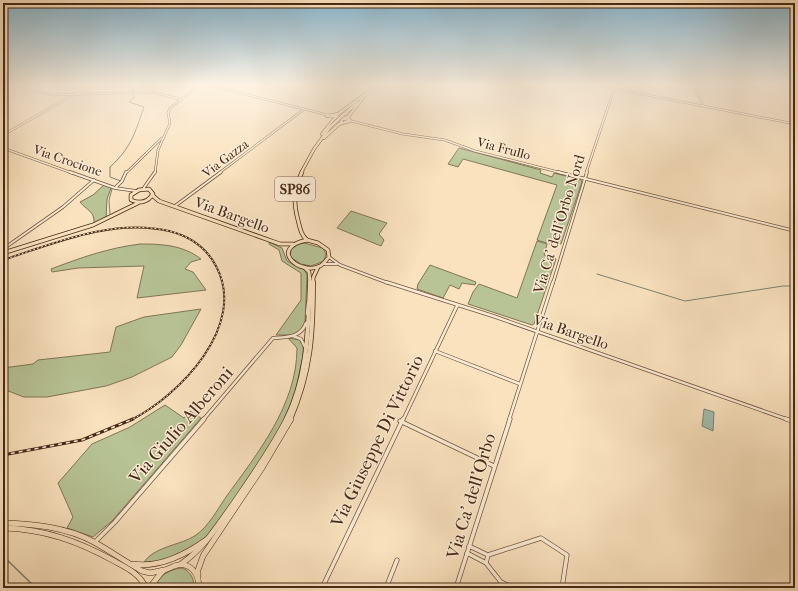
<svg xmlns="http://www.w3.org/2000/svg" width="798" height="591" viewBox="0 0 798 591" font-family="'IM FELL French Canon',serif">
<style>
.green{fill:#b8c496;stroke:#807656}
.water{fill:#9ebeb1;stroke:#7c8273}
.lines{fill:none;stroke-linecap:round;stroke-linejoin:round}
.stream-far1{stroke:#7c8273;stroke-width:1}
.stream{stroke:#7c8273;stroke-width:1.5}
.minor-far3-casing{stroke:#745741;stroke-width:2.5}
.minor-far2-casing{stroke:#745741;stroke-width:3.5}
.minor-far1-casing{stroke:#745741;stroke-width:4}
.minor-casing{stroke:#745741;stroke-width:5}
.major-far3-casing{stroke:#482917;stroke-width:3.5}
.major-far2-casing{stroke:#482917;stroke-width:4.5}
.major-far1-casing{stroke:#482917;stroke-width:5.5}
.major-casing{stroke:#482917;stroke-width:6}
.minor-far3{stroke:#fcecd5;stroke-width:1.5}
.minor-far2{stroke:#fcecd5;stroke-width:2}
.minor-far1{stroke:#fcecd5;stroke-width:2.5}
.minor{stroke:#fcecd5;stroke-width:3.5}
.major-far3{stroke:#fae2be;stroke-width:2.5}
.major-far2{stroke:#fae2be;stroke-width:3}
.major-far1{stroke:#fae2be;stroke-width:4}
.major{stroke:#fae2be;stroke-width:5}
.rail-far1-casing{stroke:#482917;stroke-width:2}
.rail-casing{stroke:#482917;stroke-width:3}
.rail-far1{stroke:#fcecd5;stroke-width:1;stroke-dasharray:2;stroke-linecap:butt}
.rail{stroke:#fcecd5;stroke-width:1.5;stroke-dasharray:4;stroke-linecap:butt}
.major-bridge-casing{stroke:#482917;stroke-width:3.5;stroke-linecap:butt}
.major-bridge{stroke:#fae2be;stroke-width:2.5}
.labels{text-anchor:middle;stroke-width:3;stroke-linejoin:round;paint-order:stroke}
.far-street-label{font-size:13px;fill:#482917;stroke:#fcecd5}
.shield{fill:#fcecd5;stroke:#7e6450;stroke-width:1}
.shield-label{font-size:14px;font-weight:bold;fill:#482917}
.street-label{font-size:15px;fill:#482917;stroke:#fcecd5}
.near-street-label{font-size:18px;fill:#482917;stroke:#fcecd5}
</style>
<rect width="100%" height="100%" fill="#fae2be"/>
<filter id="stains"><feTurbulence type="fractalNoise" baseFrequency=".005" numOctaves="4"/><feColorMatrix values="0 0 0 0 .2 0 0 0 0 .09 0 0 0 0 .02 0 0 0 .5 -.17"/></filter>
<radialGradient id="worn" r=".72"><stop offset=".6" stop-color="#630" stop-opacity="0"/><stop offset="1" stop-color="#630" stop-opacity=".3"/></radialGradient>
<g class="green">
<polygon points="459,148 541,170 540,173 552,177 554,173 581,180 582,182 561,244 554,242 553,245 537,240 557,185 463,159 458,167 448,164"/>
<path d="M104,185L111,188L107,199L106,218L94,223C95,211 86,210 80,202L93,195Z"/>
<polygon points="351,211 387,223 379,234 384,240 381,246 337,228"/>
<polygon points="537,241 547,244 544,255 556,259 534,324 532,325 468,304 473,292 479,284 517,298"/>
<polygon points="269,242 282,248 287,261 304,269 307,275 305,324 300,331 292,335 276,335 301,300 301,273 282,261 279,250 269,244"/>
<polygon points="304,243 323,248 326,254 324,261 311,266 301,264 290,257 291,250 298,244"/>
<path d="M140,244C162,244 183,245 201,259L191,262L185,269L193,272L206,290L137,298L144,266L78,268L52,272L51,269C80,258 108,248 140,244Z"/>
<polygon points="430,265 476,282 475,285 462,283 459,289 450,285 443,298 417,289 418,284"/>
<polygon points="201,309 181,345 172,357 132,377 106,386 47,397 24,397 3,389 3,368 33,364 38,360 110,352 116,327 144,317"/>
<path d="M288,338L300,340L303,345C304,353 302,361 300,369C291,431 245,483 209,533C194,552 167,561 143,564C153,546 180,546 196,535C209,526 217,510 226,497C257,454 297,405 297,348Z"/>
<polygon points="165,405 184,418 190,411 201,418 112,521 93,537 67,528 73,517 58,483 92,444 130,427"/>
<path d="M182,568C191,572 194,578 194,588H154C159,576 169,569 182,568Z"/>
</g>
<polygon class="water" points="704,409 714,412 713,431 702,426"/>
<g class="lines">
<g class="stream-far1">
<polyline points="131,85 133,91"/>
<path d="M121,181L110,177V167C131,148 135,133 144,107L129,102L134,98L133,93"/>
<polyline points="110,214 109,200 112,189"/>
<polyline points="597,274 685,301 783,286 795,286"/>
</g>
<polyline class="stream" points="3,556 36,588"/>
<g class="minor-far3-casing">
<g id="minor-far3">
<polyline points="9,85 54,95 151,92 180,99"/>
<polyline points="208,85 403,134 445,140 475,151 562,173"/>
<polyline points="596,85 795,124"/>
<polyline points="694,85 703,106"/>
<polyline points="76,94 94,85"/>
<polyline points="3,135 73,95"/>
<polyline points="3,148 72,173"/>
<polyline points="126,173 162,138"/>
<polyline points="155,173 158,150 170,123 168,113 170,108 192,91 195,85"/>
<polyline points="219,173 303,110"/>
<polyline points="586,173 614,89"/>
</g>
</g>
<g class="minor-far2-casing">
<g id="minor-far2">
<polyline points="70,172 115,188 136,191"/>
<polyline points="558,172 795,231"/>
<polyline points="116,187 122,181 126,172"/>
<polyline points="143,189 155,172"/>
<polyline points="175,206 221,172"/>
<polyline points="3,249 63,207 94,180"/>
<polyline points="329,257 340,265 388,283"/>
<polyline points="323,264 337,264"/>
<polyline points="553,283 587,172"/>
</g>
</g>
<g class="minor-far1-casing">
<g id="minor-far1">
<polyline points="386,282 493,316 789,420"/>
<polyline points="307,314 308,303"/>
<polyline points="293,336 301,339 305,347"/>
<polyline points="435,351 520,384"/>
<path d="M203,420L273,338C286,337 301,338 306,323"/>
<polyline points="403,420 457,306"/>
<polyline points="509,420 553,282"/>
</g>
</g>
<g class="minor-casing">
<g id="minor">
<polyline points="786,419 795,422"/>
<polyline points="400,421 494,466"/>
<polyline points="95,542 115,522 204,419"/>
<polyline points="469,546 488,555 541,538 567,555 562,588"/>
<polyline points="467,553 486,563 501,582 514,588"/>
<polyline points="486,563 488,555"/>
<polyline points="562,586 567,588"/>
<polyline points="322,588 403,419"/>
<polyline points="386,588 397,560"/>
<polyline points="456,588 510,419"/>
</g>
</g>
<g class="major-far3-casing">
<g id="major-far3">
<polyline points="363,97 376,85"/>
<polyline points="349,110 357,103"/>
<polyline points="327,116 338,114 364,95"/>
<polyline points="341,123 342,119 348,117 363,98"/>
<polyline points="322,134 338,114"/>
<polyline points="324,138 339,124 350,121 348,117"/>
<polyline points="301,173 314,149 331,126"/>
</g>
</g>
<g class="major-far2-casing">
<g id="major-far2">
<path d="M302,172C294,189 293,202 298,220C300,228 301,235 307,240"/>
<path d="M149,189L153,194C148,202 140,204 131,200V195L139,190Z"/>
<polyline points="152,195 159,201 280,244 293,244"/>
<path d="M307,240L318,243L328,250L329,257C326,260 323,265 320,266C299,276 268,248 307,240Z"/>
<polyline points="3,253 93,225 138,203"/>
<polyline points="304,267 309,272 310,283"/>
<polyline points="313,283 313,278 318,267"/>
</g>
</g>
<g class="major-far1-casing">
<g id="major-far1">
<path d="M286,420C308,376 308,330 310,282"/>
<path d="M290,420C311,371 313,334 313,282"/>
</g>
</g>
<g class="major-casing">
<g id="major">
<path d="M3,523C34,524 66,527 94,542C110,551 126,562 142,571L150,573L164,570"/>
<path d="M3,528C44,529 78,541 114,561C127,568 140,574 146,588"/>
<path d="M133,564C159,568 185,555 206,540"/>
<path d="M181,564C203,549 216,528 231,507C251,478 271,450 287,419"/>
<polyline points="198,579 198,570 203,556 262,468 291,419"/>
<path d="M149,588C154,583 158,576 163,571C166,569 171,568 174,566C190,561 199,573 199,588"/>
</g>
</g>
<use href="#minor-far3" class="minor-far3"/>
<use href="#minor-far2" class="minor-far2"/>
<use href="#minor-far1" class="minor-far1"/>
<use href="#minor" class="minor"/>
<use href="#major-far3" class="major-far3"/>
<use href="#major-far2" class="major-far2"/>
<use href="#major-far1" class="major-far1"/>
<use href="#major" class="major"/>
<g class="rail-far1-casing">
<path id="rail-far1" d="M3,260C55,243 113,218 169,231C189,236 206,247 216,266C248,325 180,395 131,420"/>
</g>
<g class="rail-casing">
<polyline id="rail" points="3,455 82,440 133,419"/>
</g>
<use href="#rail-far1" class="rail-far1"/>
<use href="#rail" class="rail"/>
<g class="major-bridge-casing">
<polyline id="major-bridge" points="331,126 349,110"/>
</g>
<use href="#major-bridge" class="major-bridge"/>
</g>
<linearGradient id="sky" x2="0" y2="1"><stop stop-color="#8ab8d2"/><stop offset="0.51" stop-color="#fdf2e2"/><stop offset="1" stop-color="#fdf2e2" stop-opacity="0"/></linearGradient>
<rect width="798" height="167" fill="url(#sky)"/>
<g class="labels">
<g class="far-street-label">
<text transform="translate(504 148) rotate(15)" y="5">Via Frullo</text>
<text transform="translate(225 158) rotate(-37)" y="5">Via Gazza</text>
<text transform="translate(68 160) rotate(19)" y="5">Via Crocione</text>
</g>
<rect class="shield" x="275" y="177" width="40" height="24" rx="3"/>
<g class="shield-label">
<text x="295" y="194">SP86</text>
</g>
<g class="street-label">
<text transform="translate(232 215) rotate(20)" y="5">Via Bargello</text>
<text transform="translate(559 224) rotate(-73)" y="5">Via Ca' dell'Orbo Nord</text>
<text transform="translate(571 332) rotate(19)" y="5">Via Bargello</text>
</g>
<g class="near-street-label">
<text transform="translate(181 425) rotate(-49)" y="6">Via Giulio Alberoni</text>
<text transform="translate(377 441) rotate(-64)" y="6">Via Giuseppe Di Vittorio</text>
<text transform="translate(471 496) rotate(-73)" y="6">Via Ca' dell'Orbo</text>
</g>
</g>
<rect width="798" height="591" fill="none" stroke="#fae2be" stroke-width="16"/>
<rect x="4" y="4" width="790" height="583" fill="none" stroke="#482917" stroke-width="2"/>
<rect x="8" y="8" width="782" height="575" fill="none" stroke="#482917"/>
<rect width="100%" height="100%" filter="url(#stains)"/>
<rect width="100%" height="100%" fill="url(#worn)"/>
</svg>
